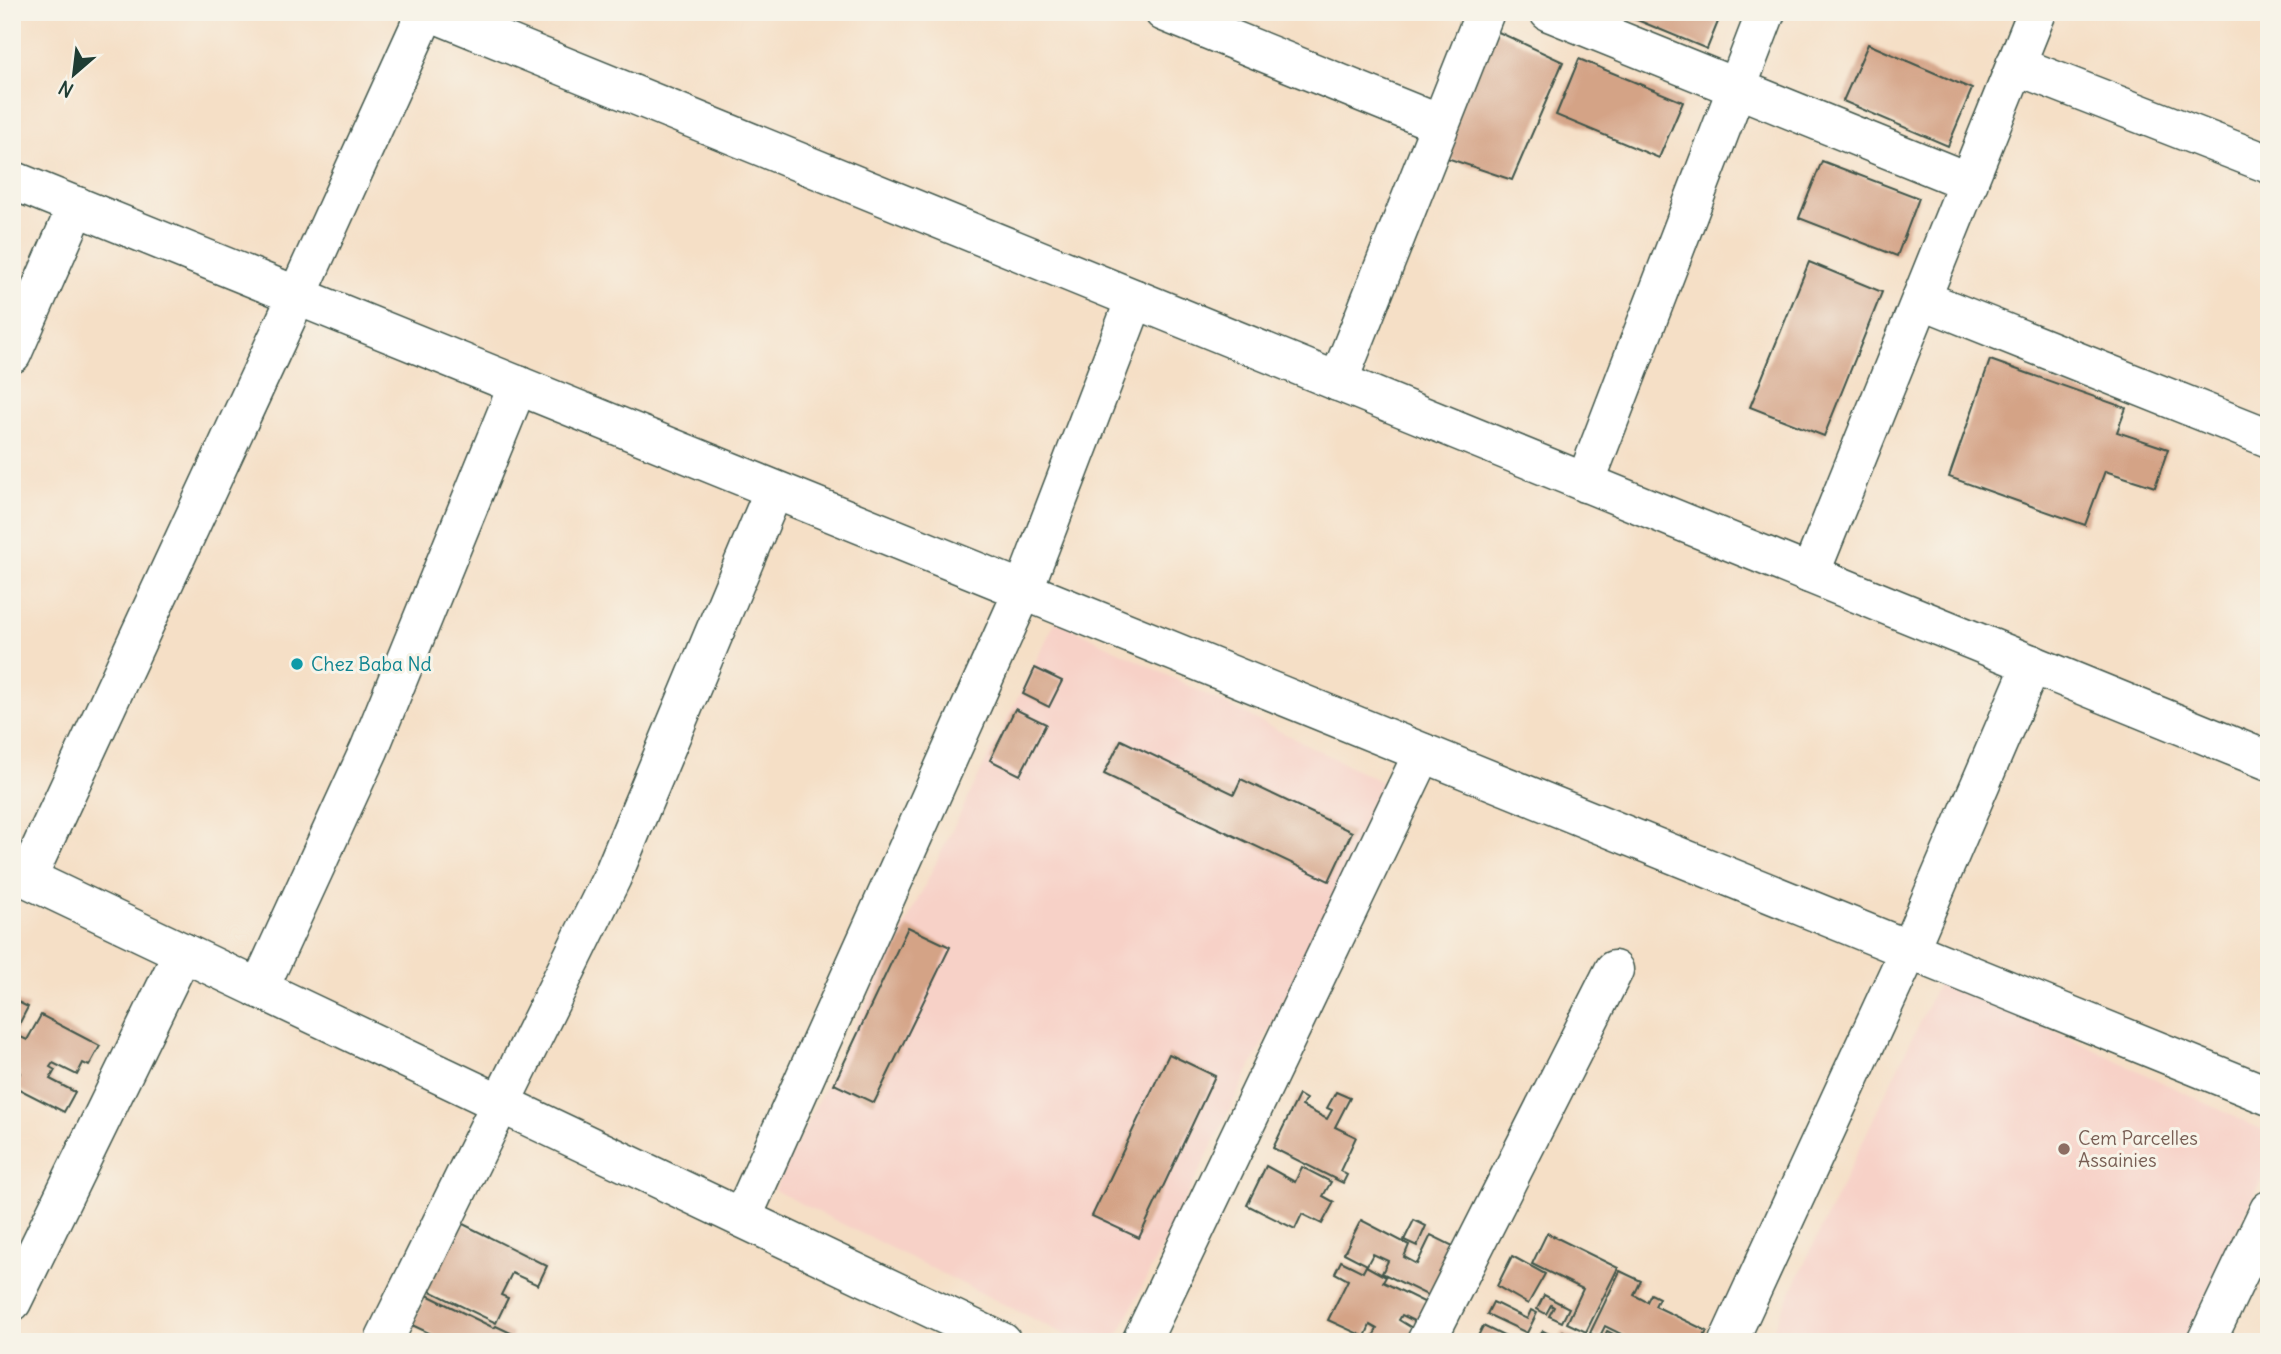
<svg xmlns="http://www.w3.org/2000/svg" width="2281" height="1354" viewBox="0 0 2281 1354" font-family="Delius,sans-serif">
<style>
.built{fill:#f7d1c7}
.building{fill:#d4a386}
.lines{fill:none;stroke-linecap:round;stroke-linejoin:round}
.street-casing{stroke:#3f554a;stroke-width:41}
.street{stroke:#fff;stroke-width:38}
.culture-dot{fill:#0f9aa8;stroke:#f7f3e8;stroke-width:2.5}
.education-dot{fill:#8d6e63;stroke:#f7f3e8;stroke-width:2.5}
.labels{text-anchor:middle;stroke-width:6;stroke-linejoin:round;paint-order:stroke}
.culture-label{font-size:19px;fill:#0d838f;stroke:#f7f3e8;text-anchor:start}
.education-label{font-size:19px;fill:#785e54;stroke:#f7f3e8;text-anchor:start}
</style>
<rect width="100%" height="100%" fill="#f7f3e8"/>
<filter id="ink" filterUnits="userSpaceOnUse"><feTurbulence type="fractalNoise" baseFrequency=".0143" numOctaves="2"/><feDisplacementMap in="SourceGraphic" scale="14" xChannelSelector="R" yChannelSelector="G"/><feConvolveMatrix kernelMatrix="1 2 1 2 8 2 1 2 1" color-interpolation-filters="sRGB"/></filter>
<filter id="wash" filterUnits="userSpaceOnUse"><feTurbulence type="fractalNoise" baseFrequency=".00686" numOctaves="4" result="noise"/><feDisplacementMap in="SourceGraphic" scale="28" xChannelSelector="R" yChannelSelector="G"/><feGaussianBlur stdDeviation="1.57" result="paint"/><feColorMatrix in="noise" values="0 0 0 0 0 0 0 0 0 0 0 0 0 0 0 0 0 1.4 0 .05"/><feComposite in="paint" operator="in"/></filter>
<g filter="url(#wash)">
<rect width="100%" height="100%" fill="#f5dfc6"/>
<g class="built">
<polygon points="1056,620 1390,786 1115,1342 1080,1342 774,1190"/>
<polygon points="1941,977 2269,1133 2269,1164 2184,1342 1767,1342"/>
</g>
<g id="blocks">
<g class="building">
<polygon points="1618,12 1722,12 1707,49"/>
<polygon points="1492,29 1563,62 1512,180 1438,155"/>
<polygon points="1868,44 1972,89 1948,146 1843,101"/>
<polygon points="1579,59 1683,102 1659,158 1556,115"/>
<polygon points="1822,161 1919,198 1897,256 1799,218"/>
<polygon points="1809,262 1882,292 1824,436 1750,407"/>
<polygon points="1990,360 2126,408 2117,432 2168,449 2155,487 2105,471 2085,525 1949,477"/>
<polygon points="1035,668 1062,681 1049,707 1023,694"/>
<polygon points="1015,709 1046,724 1020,775 990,760"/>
<polygon points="1121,740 1234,794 1241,779 1352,832 1329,881 1104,774"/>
<polygon points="908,927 950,947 874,1103 834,1084"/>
<polygon points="12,999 28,1007 14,1034 27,1040 41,1015 100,1046 89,1066 83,1063 77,1075 53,1063 50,1067 55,1070 50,1079 75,1092 64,1112 13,1086 20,1073 12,1069"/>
<polygon points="1169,1054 1215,1076 1139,1238 1092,1216"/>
<polygon points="1336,1092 1350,1098 1335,1127 1356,1137 1340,1171 1347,1175 1343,1183 1273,1148 1299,1095 1306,1099 1302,1106 1327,1119 1332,1110 1327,1108"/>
<polygon points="1266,1166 1295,1182 1302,1167 1331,1182 1323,1196 1334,1202 1322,1224 1302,1214 1295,1229 1247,1205"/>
<polygon points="455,1220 547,1266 538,1285 512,1273 501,1295 508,1298 496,1323 422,1287"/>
<polygon points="1361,1220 1409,1245 1404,1257 1417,1264 1431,1235 1461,1250 1437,1300 1382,1273 1388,1261 1373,1254 1367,1265 1344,1253"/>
<polygon points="1414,1220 1426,1226 1417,1246 1404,1240"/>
<polygon points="1547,1233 1618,1268 1586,1332 1567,1323 1583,1289 1532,1264"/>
<polygon points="1512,1256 1545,1274 1528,1304 1497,1286"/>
<polygon points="1341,1261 1363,1272 1366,1266 1386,1277 1383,1282 1434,1307 1424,1326 1402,1315 1399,1320 1412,1328 1416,1342 1373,1342 1371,1340 1377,1329 1370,1325 1365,1337 1328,1320 1348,1280 1335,1273"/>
<polygon points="1620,1271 1641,1281 1634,1295 1647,1302 1651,1294 1659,1298 1655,1306 1707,1331 1701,1342 1685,1342 1681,1340 1679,1342 1625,1342 1627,1337 1605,1326 1599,1338 1590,1333"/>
<polygon points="427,1295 494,1328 496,1326 513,1334 510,1342 448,1342 412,1325"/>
<polygon points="1544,1295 1569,1308 1562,1322 1549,1316 1554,1307 1551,1305 1546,1314 1537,1309"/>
<polygon points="1493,1302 1527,1319 1531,1310 1537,1313 1527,1333 1487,1314"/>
<polygon points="1483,1326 1516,1342 1475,1342"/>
<polygon points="1543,1331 1555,1337 1553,1342 1539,1337"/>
<polygon points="1563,1331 1583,1342 1557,1342"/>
<polygon points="1607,1331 1623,1339 1621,1342 1602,1342"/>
</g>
</g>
</g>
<g filter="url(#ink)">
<use href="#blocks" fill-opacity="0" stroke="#3f554a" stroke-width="2"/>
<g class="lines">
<g class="street-casing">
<g id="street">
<polyline points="431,12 2269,761"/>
<polyline points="1164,12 1440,124"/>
<polyline points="1549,12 1969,182"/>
<polyline points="2015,65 2269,164"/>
<polyline points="12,180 2269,1096"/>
<polyline points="1921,299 2269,438"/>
<polyline points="12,354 77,206"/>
<polyline points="1338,382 1485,12"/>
<polyline points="1585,483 1766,12"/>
<polyline points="1810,574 2037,12"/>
<polyline points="12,871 1002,1342"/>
<polyline points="27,878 297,296 426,12"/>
<polyline points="259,989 369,750 518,385"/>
<polyline points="742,1218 1023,591 1135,299"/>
<polyline points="12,1302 183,952"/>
<polyline points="385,1338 612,877 774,490"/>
<polyline points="1141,1342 1423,753"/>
<polyline points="1426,1342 1614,970"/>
<polyline points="1728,1342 1909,950 2032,664"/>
<polyline points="2206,1342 2269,1210"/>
</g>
</g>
<use href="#street" class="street"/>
</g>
</g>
<circle class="culture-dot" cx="297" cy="664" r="7"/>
<circle class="education-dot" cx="2064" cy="1149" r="7"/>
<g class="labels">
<g class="culture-label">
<text x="311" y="671">Chez Baba Nd</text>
</g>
<g class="education-label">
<text x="2078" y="1145">Cem Parcelles<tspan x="2078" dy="22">Assainies</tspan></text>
</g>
</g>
<rect width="2281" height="1354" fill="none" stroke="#f7f3e8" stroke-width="42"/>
<g transform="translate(74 74) rotate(208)" stroke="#f7f3e8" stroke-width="5" paint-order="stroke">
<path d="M0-5L12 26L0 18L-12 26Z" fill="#1f3d34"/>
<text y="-10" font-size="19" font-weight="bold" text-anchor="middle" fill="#1f3d34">N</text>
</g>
</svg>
